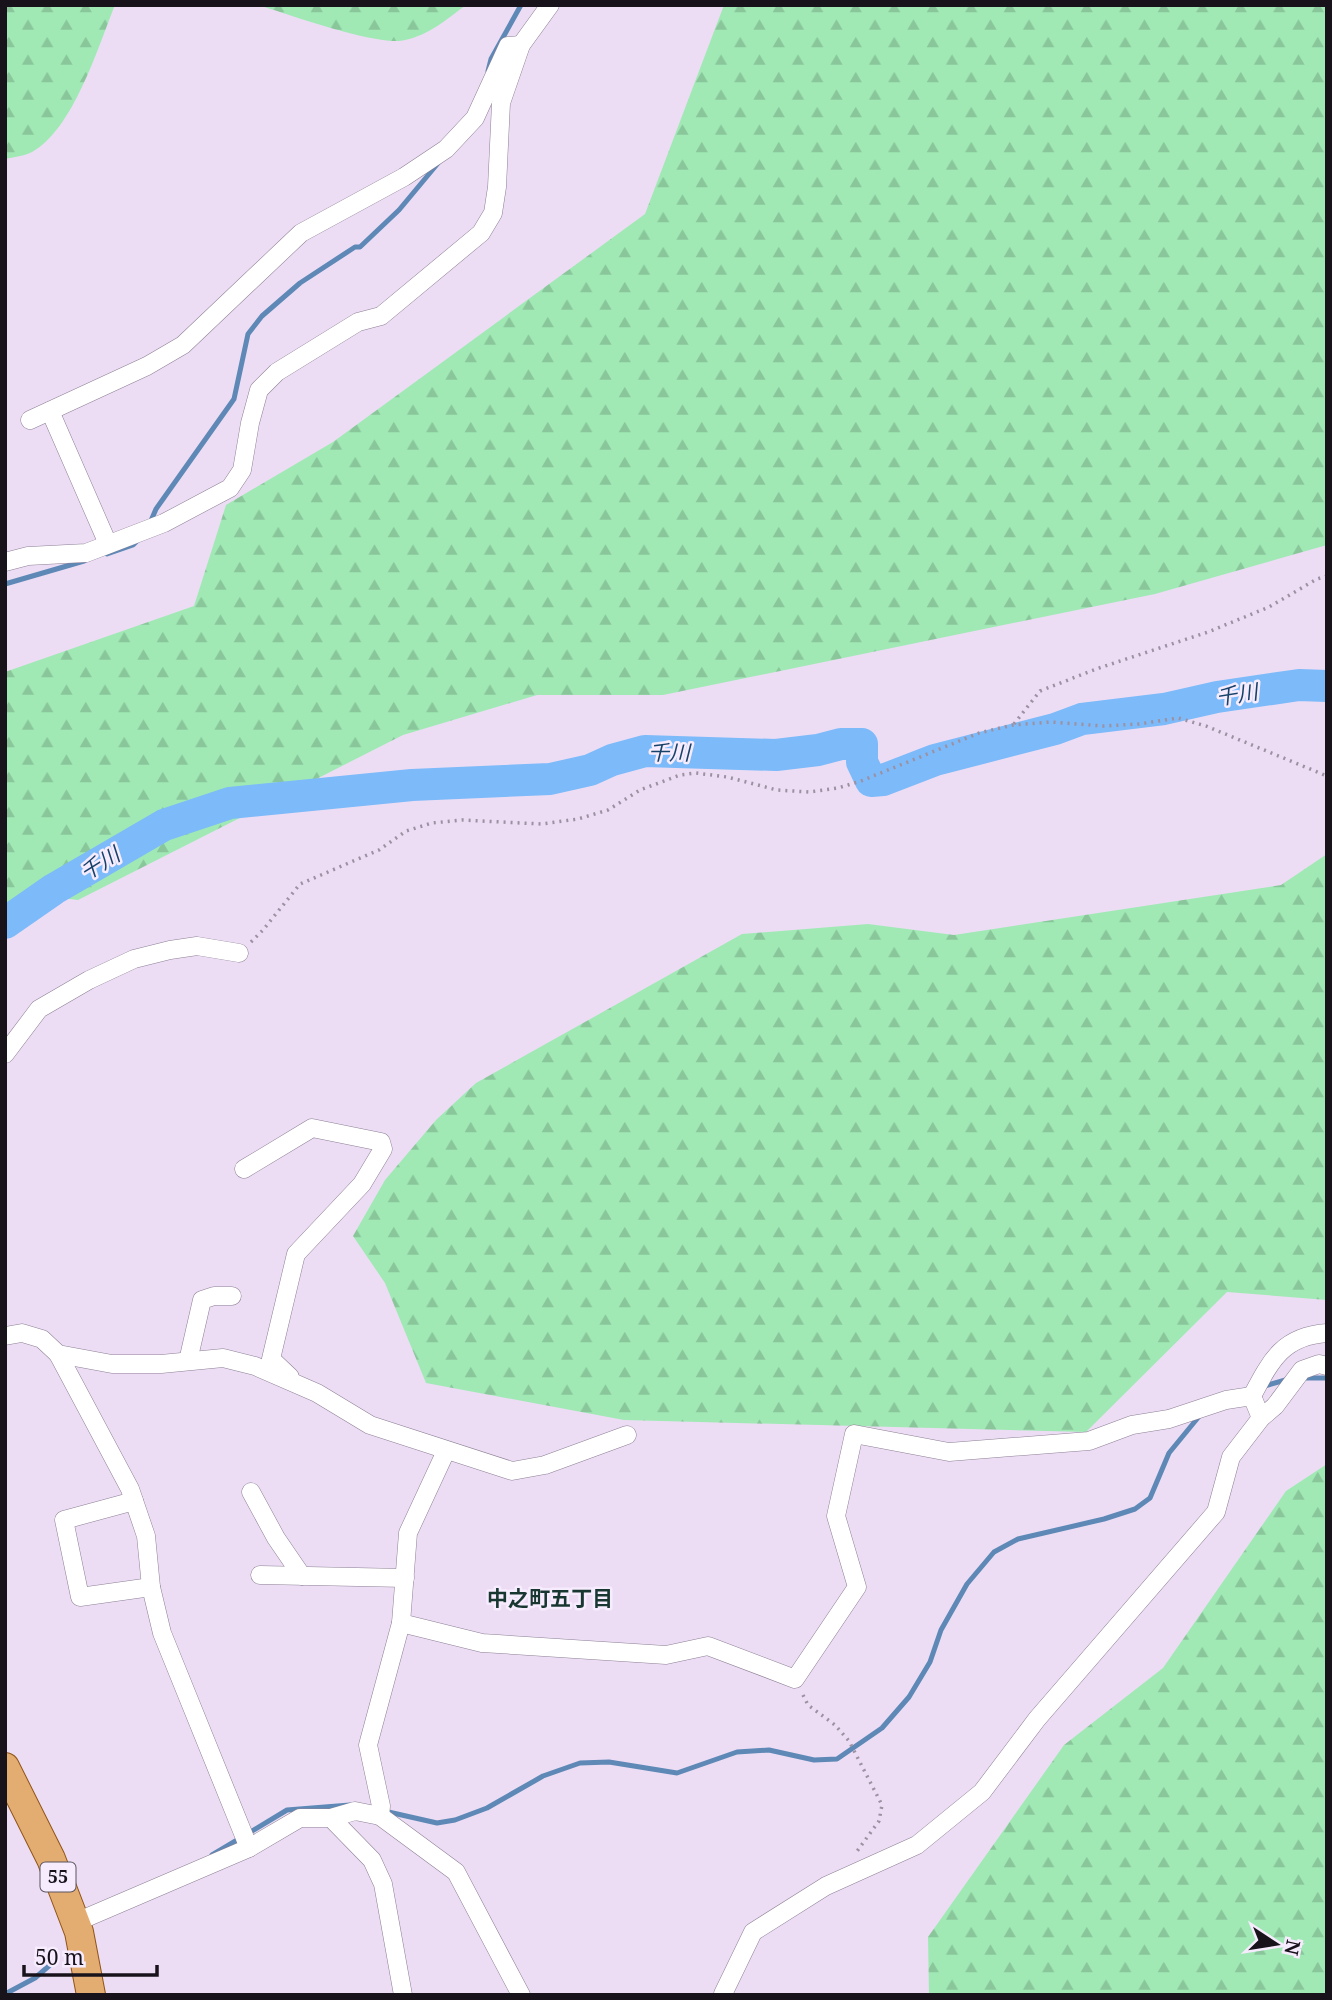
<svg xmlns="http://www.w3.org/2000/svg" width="1332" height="2000" viewBox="0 0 1332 2000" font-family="'Noto Serif','Noto Sans JP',serif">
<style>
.forest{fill:url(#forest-firs)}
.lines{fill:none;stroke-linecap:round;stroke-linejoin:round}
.stream{stroke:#5e88b6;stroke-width:5}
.river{stroke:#7cbaf9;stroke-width:32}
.minor-casing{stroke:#8d8095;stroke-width:19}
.primary-casing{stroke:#905416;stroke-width:30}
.path{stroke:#9c91a2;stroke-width:3.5;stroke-dasharray:2 5;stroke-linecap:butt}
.minor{stroke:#fff;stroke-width:18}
.primary{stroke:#e3ad72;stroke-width:28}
.labels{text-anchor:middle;stroke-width:5;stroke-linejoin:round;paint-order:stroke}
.shield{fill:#f7ecfe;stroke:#5b545f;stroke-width:2}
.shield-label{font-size:18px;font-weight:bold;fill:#18131b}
.water-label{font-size:21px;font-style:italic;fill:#16426a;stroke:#f7ecfe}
.neighbourhood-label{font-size:21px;font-weight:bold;fill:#183730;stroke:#f7ecfe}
</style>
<defs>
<pattern id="forest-firs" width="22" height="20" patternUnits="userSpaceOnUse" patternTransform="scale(1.75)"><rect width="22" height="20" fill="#a0e9b5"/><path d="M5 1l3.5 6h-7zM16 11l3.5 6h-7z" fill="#89c79b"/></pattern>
</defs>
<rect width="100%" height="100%" fill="#ecddf4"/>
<g class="forest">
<path d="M5,5H115C98,47 73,130 32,152C25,156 13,157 5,159Z"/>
<path d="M258,5H466C447,19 429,35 405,40C378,47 288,14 258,5Z"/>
<polygon points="724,5 1327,5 1327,545 1155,594 663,695 537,695 403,735 78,900 35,895 5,912 5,672 194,606 226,505 333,442 645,214"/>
<polygon points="1327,854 1327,1300 1227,1292 1086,1432 624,1420 426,1383 385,1283 353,1236 385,1180 436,1120 476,1083 742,934 868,924 954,935 1281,885"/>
<polygon points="1327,1464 1327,1995 929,1995 928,1937 1064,1745 1163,1668 1286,1491"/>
</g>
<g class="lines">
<g class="stream">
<polyline points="488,71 491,59 521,5"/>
<polyline points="150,523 156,509 234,399 248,334 262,316 300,283 355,247 360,247 399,210 439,162"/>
<polyline points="107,554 133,545 139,539"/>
<polyline points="5,584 84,561"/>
<polyline points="1302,1378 1327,1378"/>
<polyline points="1261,1387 1289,1379"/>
<polyline points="384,1811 437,1823 455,1820 487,1808 543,1776 580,1763 609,1762 677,1773 737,1752 769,1750 814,1760 837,1759 882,1728 909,1697 930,1662 941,1630 967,1584 994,1552 1018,1539 1104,1519 1135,1509 1150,1498 1169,1453 1201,1414"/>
<polyline points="212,1855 287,1810 350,1805"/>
<polyline points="5,1994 35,1978 57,1959"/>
</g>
<polyline class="river" points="5,923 54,889 164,825 230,803 412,785 550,779 590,770 612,760 645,751 776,755 818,750 841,744 862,744 862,762 871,781 883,780 935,760 1055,729 1082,719 1164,709 1217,697 1299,685 1327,686"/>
<g class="minor-casing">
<g id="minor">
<polyline points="50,411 108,544"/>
<polyline points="30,420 147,366 183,345 301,233 404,177 446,149 475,118 508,46 521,45"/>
<polyline points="5,562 28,556 86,553 164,523 230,488 242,470 250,423 259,390 277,372 358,322 381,316 481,233 493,213 497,187 501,103 521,45 550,5"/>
<polyline points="5,1054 39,1009 89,980 134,959 170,950 197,946 239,953"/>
<polyline points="244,1169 312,1128 381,1142 383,1149 362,1184 296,1254 271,1359 290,1377"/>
<polyline points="5,1336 22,1333 42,1339 58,1354 112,1364 161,1364 223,1358 255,1366 317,1393 370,1425 512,1471 545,1465 627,1435"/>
<polyline points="58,1354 130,1489 146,1536 151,1587 162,1633 249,1848"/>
<polyline points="188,1361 202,1300 214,1296 232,1296"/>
<path d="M1252,1396C1271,1360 1283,1336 1327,1333"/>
<polyline points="251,1492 276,1538 302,1576"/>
<polyline points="134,1501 64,1520 80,1597 151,1587"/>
<polyline points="260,1575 405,1578"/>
<polyline points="401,1623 482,1643 666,1655 708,1646 795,1679 857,1587 836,1516 854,1434 949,1452 1089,1441 1132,1425 1169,1419 1226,1400 1252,1396 1261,1418"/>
<polyline points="380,1816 381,1806 368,1745 401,1623 408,1533 446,1451"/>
<polyline points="331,1818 355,1811 380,1816 456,1872 521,1995"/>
<polyline points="74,1923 249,1848 300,1818 331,1818 372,1860 383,1884 403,1995"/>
<polyline points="723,1994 753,1932 826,1886 917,1845 982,1792 1037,1719 1216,1512 1231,1457 1261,1418 1275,1406 1302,1370 1319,1364 1327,1366"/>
</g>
</g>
<g class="primary-casing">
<polyline id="primary" points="5,1767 51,1859 79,1932 91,1995"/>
</g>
<g class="path">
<polyline points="1014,724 1040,691 1096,669 1208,632 1269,607 1317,579 1327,576"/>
<polyline points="251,942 263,930 300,884 379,850 406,831 432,823 462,820 542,824 578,819 608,810 640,790 680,775 696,773 727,777 777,790 809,792 838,788 861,781 979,733 1013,725 1051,722 1103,726 1139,724 1178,718 1206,726 1327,776"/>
<polyline points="803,1695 808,1705 835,1725 849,1741 882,1805 879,1821 855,1854"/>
</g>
<use href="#minor" class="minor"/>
<use href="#primary" class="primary"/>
</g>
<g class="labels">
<rect class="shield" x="40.5" y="1862.5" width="35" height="29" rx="5"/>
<g class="shield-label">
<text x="58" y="1883">55</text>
</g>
<g class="water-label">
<text transform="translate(1237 695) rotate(-9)" y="7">千川</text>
<text x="669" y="760">千川</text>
<text transform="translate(100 864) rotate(-32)" y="7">千川</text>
</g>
<g class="neighbourhood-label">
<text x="550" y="1606">中之町五丁目</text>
</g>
</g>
<rect width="1332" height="2000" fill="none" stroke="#18131b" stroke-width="14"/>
<g transform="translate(1276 1944) rotate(102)" stroke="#f7ecfe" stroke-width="5" paint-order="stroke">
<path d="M0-5L12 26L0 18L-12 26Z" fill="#18131b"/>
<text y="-10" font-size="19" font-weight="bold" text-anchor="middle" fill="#18131b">N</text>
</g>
<path d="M24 1965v10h133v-10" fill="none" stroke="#18131b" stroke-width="3.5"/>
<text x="35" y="1965" font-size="21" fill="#18131b" stroke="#f7ecfe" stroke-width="5" paint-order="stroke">50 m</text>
</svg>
